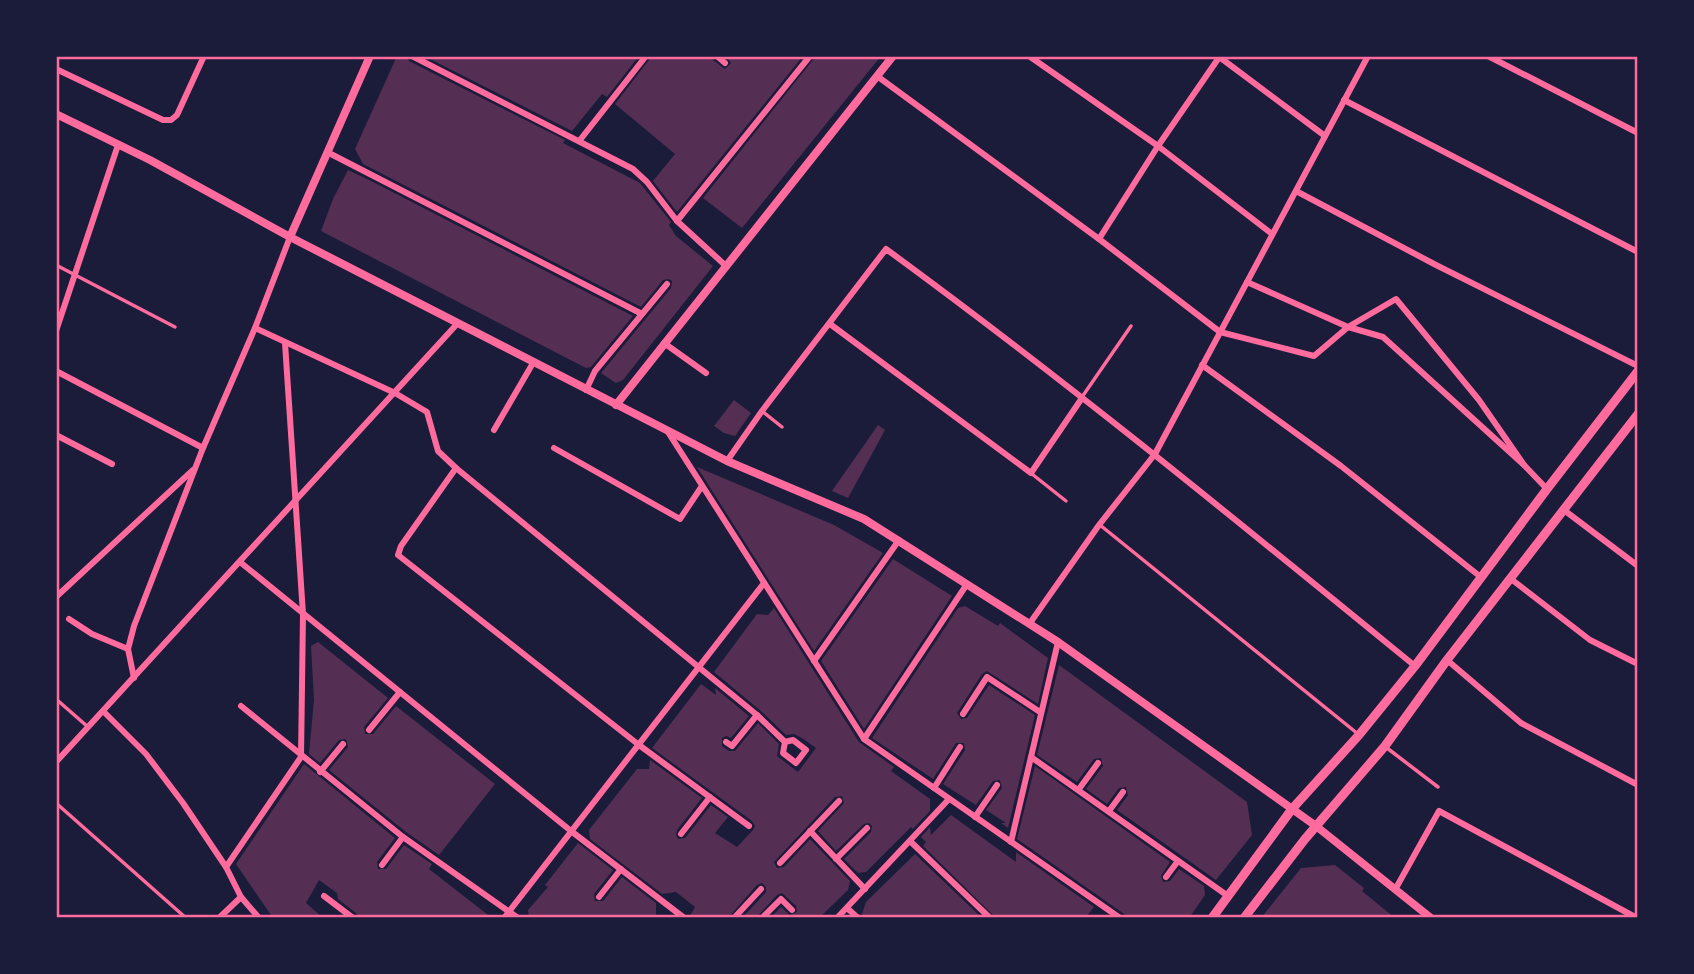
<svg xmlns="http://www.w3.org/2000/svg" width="1694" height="974" viewBox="0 0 1694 974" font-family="'Fira Sans Condensed',sans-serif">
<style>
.building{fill:#542f53}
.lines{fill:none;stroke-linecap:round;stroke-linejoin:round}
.service{stroke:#ff6b9d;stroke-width:3.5}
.minor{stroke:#ff6b9d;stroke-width:6}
.tertiary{stroke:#ff6b9d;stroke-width:8}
.secondary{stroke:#ff6b9d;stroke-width:9}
.neatline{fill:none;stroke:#ff6b9d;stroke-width:2.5}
</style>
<rect width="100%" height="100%" fill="#1b1b3a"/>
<g class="building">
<polygon points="397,56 406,56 409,61 565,140 563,143 640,183 671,222 669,225 676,236 713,266 623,380 616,383 601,373 671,288 672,281 669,279 663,280 641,307 363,164 355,149"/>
<polygon points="424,56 639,56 607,97 602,94 572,131"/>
<polygon points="652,56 711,56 713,60 725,69 731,63 726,56 803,56 677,212 653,181 675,154 615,104"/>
<polygon points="816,56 881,56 742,228 703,198"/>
<polygon points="348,170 373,182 633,316 591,367 586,368 321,231 333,199"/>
<polygon points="734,400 751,413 735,436 724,433 714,426"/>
<polygon points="878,425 885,430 848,498 832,491"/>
<polygon points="697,467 834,525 883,553 814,651"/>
<polygon points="893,559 952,596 864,729 821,661"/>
<polygon points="965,606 998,626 1000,623 1048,658 1038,704 987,671 982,674 957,713 961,719 967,718 989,685 1035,715 1008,828 1001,823 1006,823 986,810 1002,788 1000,780 993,781 976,805 943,784 965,750 964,743 956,743 933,779 872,738 958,608"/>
<polygon points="774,608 859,742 894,767 891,771 930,799 930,811 913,829 911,827 866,872 858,873 844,859 871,832 872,826 869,823 864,824 836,851 818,831 844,803 842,796 835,797 774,862 777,868 784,867 810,839 850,881 848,890 819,918 770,918 781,907 790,915 797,912 796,906 782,893 777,895 756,918 742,918 766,892 766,887 762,883 757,885 728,918 689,918 695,907 676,892 662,894 590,839 589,830 637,769 649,769 650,760 702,798 677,830 676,835 678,839 685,838 711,805 728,817 715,833 737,847 753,830 755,826 752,821 652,748 701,684 716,695 715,688 749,716 731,738 726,736 722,738 722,746 729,751 735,751 758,723 779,744 777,756 798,772 816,748 802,738 794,734 786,735 761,711 714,672 757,614 768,615"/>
<polygon points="318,642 388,698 364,727 365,734 373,734 396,706 495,784 439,855 406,832 329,770 348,747 346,739 339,740 320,763 309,754 314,700 311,646"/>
<polygon points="1059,665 1247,802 1252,835 1216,880 1117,810 1128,795 1126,787 1119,788 1107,804 1086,789 1103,766 1101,758 1094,759 1077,782 1037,755"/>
<polygon points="304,764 395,838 377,862 378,869 386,869 404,845 432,864 429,869 492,918 359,918 356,913 338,899 337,893 319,880 306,903 323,918 273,918 236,864"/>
<polygon points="1035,766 1170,862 1161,876 1163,882 1170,881 1179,869 1204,886 1205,895 1189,918 1130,918 1017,839"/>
<polygon points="951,815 1016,862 1016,852 1094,907 1085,918 996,918 923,846 926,842 921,837 930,827 931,835"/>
<polygon points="578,843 613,870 594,894 595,901 603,901 622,877 656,903 656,918 529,918 528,910 548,887 545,885"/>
<polygon points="915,854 982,918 864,918 862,914 866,902"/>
<polygon points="1335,865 1364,888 1362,891 1395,918 1261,918 1301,868"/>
</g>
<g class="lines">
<g class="service">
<polyline points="56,265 175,327"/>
<polyline points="1082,397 1131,326"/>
<polyline points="762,411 782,427"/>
<polyline points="1032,474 1066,501"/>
<polyline points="1100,525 1358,734"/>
<polyline points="56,699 88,727"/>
<polyline points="1387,748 1438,787"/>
<polyline points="56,803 186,918"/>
</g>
<g class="minor">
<polyline points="412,56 633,169 647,182 677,221 726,266"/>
<polyline points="717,56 725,63"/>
<polyline points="1029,56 1158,146 1272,234"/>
<polyline points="1218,56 1325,136"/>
<polyline points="1488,56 1638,133"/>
<polyline points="56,69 163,120 171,120 177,115 204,56"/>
<polyline points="877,76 1099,239 1220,332 1314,356 1348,327 1396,299 1479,400 1524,465"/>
<polyline points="1344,100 1638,252"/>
<polyline points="580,140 646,56"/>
<polyline points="327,152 642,314"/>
<polyline points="1296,191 1436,265 1638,366"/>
<polyline points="677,221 810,56"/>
<polyline points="1099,239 1158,146 1220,56"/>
<polyline points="1247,282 1348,327 1383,337 1524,465 1547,489"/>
<polyline points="830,324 1031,473 1082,398"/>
<polyline points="255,328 395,393 427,412 438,451 456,468 757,715 785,742 783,753 796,763 806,750 793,740 785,742"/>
<polyline points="56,331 118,145"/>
<polyline points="664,343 706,373"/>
<polyline points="1202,365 1341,466 1482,578"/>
<polyline points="56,371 203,448"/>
<polyline points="586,390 595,371 667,284"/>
<polyline points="494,430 533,363"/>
<polyline points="668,432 864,739 1120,918"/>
<polyline points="56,435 112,464"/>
<polyline points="554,448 680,519 702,486"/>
<path d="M727,461L762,411L886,249C1068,382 1241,524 1415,666"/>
<polyline points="456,468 401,546 398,555 639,745 749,826"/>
<polyline points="1564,510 1638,566"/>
<polyline points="240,562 571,831 683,917"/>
<polyline points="1511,579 1590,640 1638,664"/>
<polyline points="56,597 193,470"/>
<polyline points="69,619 92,634 128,649"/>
<polyline points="1030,623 1099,525 1155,454 1368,56"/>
<polyline points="1447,660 1521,723 1638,785"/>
<polyline points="814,661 899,540"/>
<polyline points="134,678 128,649 134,626 203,448 255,328 290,237"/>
<polyline points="241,706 403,837 518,918"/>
<polyline points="103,711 146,754 183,803 226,867 241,897 259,918"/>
<polyline points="963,714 987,677 1040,712"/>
<polyline points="369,730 400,692"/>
<polyline points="864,739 967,584"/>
<polyline points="726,742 732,746 757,715"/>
<polyline points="1031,757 1228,896"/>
<polyline points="56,762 457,324"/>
<polyline points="320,772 343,744"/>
<polyline points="934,788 960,747"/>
<polyline points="1079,789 1098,763"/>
<polyline points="1109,811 1123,792"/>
<polyline points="975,817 997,785"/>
<polyline points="810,831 865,889"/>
<polyline points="681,834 710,797"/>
<polyline points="910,841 990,918"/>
<polyline points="1011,842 1058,642"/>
<polyline points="836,859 867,828"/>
<polyline points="780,863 839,801"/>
<polyline points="382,865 403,837"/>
<polyline points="226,867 301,757 303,614 285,343"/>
<polyline points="1166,877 1178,861"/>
<polyline points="1396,888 1439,811 1637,918"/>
<polyline points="324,896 353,918"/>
<polyline points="599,897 621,869"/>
<polyline points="847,908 858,918"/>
<polyline points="219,918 241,897"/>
<polyline points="504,918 764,583"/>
<polyline points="734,918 761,889"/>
<polyline points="762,918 781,899 792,910"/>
<polyline points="837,918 949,799"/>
</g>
<g class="tertiary">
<polyline points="56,114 150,160 290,237 727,461 864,519 1058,642 1316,826 1431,918"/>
<polyline points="290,237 370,56"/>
<polyline points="616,405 893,56"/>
</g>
<g class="secondary">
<polyline points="1212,918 1292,809 1359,735 1415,666 1547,489 1638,371"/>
<polyline points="1244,918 1305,839 1385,746 1447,660 1638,414"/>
</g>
</g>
<rect width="1694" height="974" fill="none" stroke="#1b1b3a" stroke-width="116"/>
<rect x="58" y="58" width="1578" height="858" class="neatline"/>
</svg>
